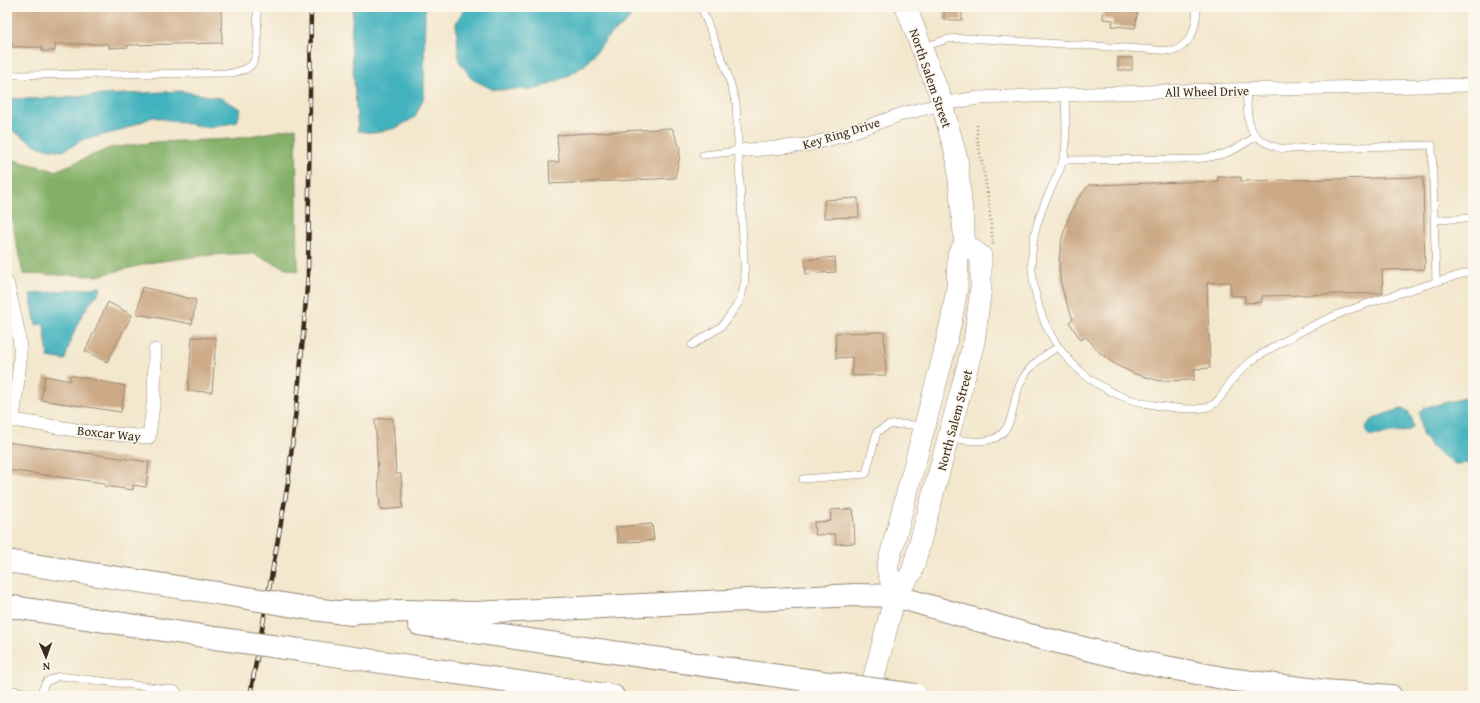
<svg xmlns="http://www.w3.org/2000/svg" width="1480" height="703" viewBox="0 0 1480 703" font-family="'Gentium Book Plus',serif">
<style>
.forest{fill:#83b068;stroke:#5f6d43}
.water{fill:#43b2be;stroke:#3f6e6e}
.building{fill:#cdaa87}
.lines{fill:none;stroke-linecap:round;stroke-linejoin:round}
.service-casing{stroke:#978876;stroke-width:8}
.minor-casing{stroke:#978876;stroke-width:14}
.primary-casing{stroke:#978876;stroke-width:22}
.trunk-casing{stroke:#978876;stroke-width:24}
.path{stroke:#978876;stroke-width:2.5;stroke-dasharray:1 3;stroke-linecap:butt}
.service{stroke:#fff;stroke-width:7}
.minor{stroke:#fff;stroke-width:13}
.primary{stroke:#fff;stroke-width:21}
.trunk{stroke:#fff;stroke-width:22}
.rail-casing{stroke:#3b2a1e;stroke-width:4.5}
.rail{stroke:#fbf7ec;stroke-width:3;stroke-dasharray:9;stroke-linecap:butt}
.trunk-bridge-casing{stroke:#978876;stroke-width:24;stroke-linecap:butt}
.trunk-bridge{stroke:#fff;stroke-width:22}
.labels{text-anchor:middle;stroke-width:3;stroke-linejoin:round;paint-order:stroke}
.street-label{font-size:13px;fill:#3b2a1e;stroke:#fbf7ec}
</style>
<rect width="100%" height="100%" fill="#fbf7ec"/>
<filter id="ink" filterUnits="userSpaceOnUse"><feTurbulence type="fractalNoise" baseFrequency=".025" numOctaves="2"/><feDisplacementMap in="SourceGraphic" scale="8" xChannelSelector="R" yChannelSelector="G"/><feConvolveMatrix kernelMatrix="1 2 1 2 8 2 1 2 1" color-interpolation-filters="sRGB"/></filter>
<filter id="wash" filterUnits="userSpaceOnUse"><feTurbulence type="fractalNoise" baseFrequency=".012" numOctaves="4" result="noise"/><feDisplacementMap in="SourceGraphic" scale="16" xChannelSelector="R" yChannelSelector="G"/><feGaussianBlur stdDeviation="0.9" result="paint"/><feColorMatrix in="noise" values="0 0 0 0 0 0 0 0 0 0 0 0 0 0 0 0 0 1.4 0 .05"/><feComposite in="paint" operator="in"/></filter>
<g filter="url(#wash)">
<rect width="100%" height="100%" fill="#f3e7cd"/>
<polygon class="forest" points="296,128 298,271 288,269 251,253 210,255 154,262 97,276 23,274 7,196 7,158 55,171 110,148 156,142 232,139"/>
<g class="water">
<polygon points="353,7 425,7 424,97 415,117 396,128 375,133 358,131 351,43"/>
<polygon points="465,7 636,7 628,21 609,36 585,65 566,77 537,89 494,90 472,79 459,61 456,23"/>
<polygon points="181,91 221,98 241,109 237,122 209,128 153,117 119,131 92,138 84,139 63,151 39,147 10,129 7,124 7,98 28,99"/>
<path d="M100,287L101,290C99,294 94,297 91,302C78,318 70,340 65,360L48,357L44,326L42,324L36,325L30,294Z"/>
<polygon points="1473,396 1473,463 1455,464 1431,447 1422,434 1419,412 1423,408"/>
<path d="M1402,409L1408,411L1412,419L1413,427L1408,431L1370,436L1366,432C1366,430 1366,427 1367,425C1372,417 1393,411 1402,409Z"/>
</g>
<g id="blocks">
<g class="building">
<polygon points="7,7 221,7 222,43 128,45 128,47 109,48 109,44 55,44 55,51 42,51 42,47 12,47 12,43 7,43"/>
<rect x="944" y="7" width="18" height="13"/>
<polygon points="1104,7 1132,7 1138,9 1135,28 1112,26 1113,20 1103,19"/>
<rect x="1118" y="58" width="14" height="12"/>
<polygon points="672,128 680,148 679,160 675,178 550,184 549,162 559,162 557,135"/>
<polygon points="1218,177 1241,177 1241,181 1423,177 1425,269 1382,270 1383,293 1262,296 1262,302 1245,303 1245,296 1231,296 1230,282 1207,283 1210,368 1194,369 1194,380 1160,381 1135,374 1116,365 1100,353 1086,337 1081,340 1069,322 1073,319 1065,299 1060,279 1059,260 1062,238 1068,219 1077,200 1089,185 1218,181"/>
<polygon points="858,198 859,217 824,218 824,200"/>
<polygon points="835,257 836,272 806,274 805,260"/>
<polygon points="142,287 196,300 192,324 137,314"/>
<polygon points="108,302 132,315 107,362 85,351"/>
<polygon points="884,332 886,375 852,376 852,357 836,358 835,333"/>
<polygon points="192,337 216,338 212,392 188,391"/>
<polygon points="70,375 125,386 121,412 41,400 45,376 70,381"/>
<polygon points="393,418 396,474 401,474 403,508 380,510 375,419"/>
<polygon points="7,442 149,462 146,487 133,485 133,490 104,486 104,483 7,470"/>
<polygon points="853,509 855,543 836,544 835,534 815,535 814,522 831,521 830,510"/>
<polygon points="652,524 654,540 618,543 616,527"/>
</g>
</g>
</g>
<g filter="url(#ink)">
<use href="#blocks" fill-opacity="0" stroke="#978876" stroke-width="1"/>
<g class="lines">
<g class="service-casing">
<g id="service">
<path d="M924,47L948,39L965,38L1174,51C1193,43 1196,27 1197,7"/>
<path d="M7,75L232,73C239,71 248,70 252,64C261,51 257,22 257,7"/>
<path d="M1246,90C1249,125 1245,139 1283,149L1432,145L1436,282"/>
<path d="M1065,94C1065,111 1068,142 1064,157C1061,169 1055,180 1050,191C1038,216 1030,243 1032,270C1038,344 1087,396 1160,406C1173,408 1196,411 1208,407C1220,403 1225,389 1232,380C1239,372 1248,363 1257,357C1278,344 1302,330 1325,320C1355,306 1388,297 1420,287C1437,282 1455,276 1473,271"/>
<polyline points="703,155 739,151"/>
<path d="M1063,160L1194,159C1221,157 1234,152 1256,136"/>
<polyline points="1435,220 1473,218"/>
<polyline points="692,345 722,326 740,301 745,281 736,103 726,69 701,7"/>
<path d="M950,438C974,442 1003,448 1011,417C1015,405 1015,393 1021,382C1028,366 1044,355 1058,347"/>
<polyline points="803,479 866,474 877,432 889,425 903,424 922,426"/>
<polyline points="7,689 39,695"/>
<polyline points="39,696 46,682 59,676 176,690 182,696"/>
</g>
</g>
<g class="minor-casing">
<g id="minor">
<polyline points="739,151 807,145 841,136 902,114 942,104 978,98 1174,91 1473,85"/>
<path d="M7,283C12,304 18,325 20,346C21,371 15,395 13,420"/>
<polyline points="7,419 82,431 149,437 154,397 155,350"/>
</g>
</g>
<g class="primary-casing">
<g id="primary">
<polyline points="895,596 887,568 943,357 952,317 957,288 958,255 965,244 957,159 939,93 906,7"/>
<polyline points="869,696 895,596 912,572 974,342 981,288 981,256 965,244"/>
</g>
</g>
<g class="trunk-casing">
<g id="trunk">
<polyline points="7,561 224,594"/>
<polyline points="7,606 215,638"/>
<polyline points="306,608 352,614"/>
<polyline points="338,612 406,611 474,613 856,595 895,596 1029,635 1145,663 1228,679 1325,691 1391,696"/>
<polyline points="419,624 814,681"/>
<polyline points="300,650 613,696"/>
</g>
</g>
<polyline class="path" points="977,125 977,137 988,195 993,245"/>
<use href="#service" class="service"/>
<use href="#minor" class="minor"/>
<use href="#primary" class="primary"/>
<use href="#trunk" class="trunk"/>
<g class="rail-casing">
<polyline id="rail" points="250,696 288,483 300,372 308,275 311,7"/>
</g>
<use href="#rail" class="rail"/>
<g class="trunk-bridge-casing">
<g id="trunk-bridge">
<polyline points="224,594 306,608"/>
<polyline points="215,638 300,650"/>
<polyline points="814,681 915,695"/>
</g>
</g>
<use href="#trunk-bridge" class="trunk-bridge"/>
</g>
</g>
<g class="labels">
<g class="street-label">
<text transform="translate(931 78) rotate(71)" y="5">North Salem Street</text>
<text transform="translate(1207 91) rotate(-1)" y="5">All Wheel Drive</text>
<text transform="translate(841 133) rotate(-17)" y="5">Key Ring Drive</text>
<text transform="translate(954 420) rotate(-75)" y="5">North Salem Street</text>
<text transform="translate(109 433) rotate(6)" y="5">Boxcar Way</text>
</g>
</g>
<rect width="1480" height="703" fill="none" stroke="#fbf7ec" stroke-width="24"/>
<g transform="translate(46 657) rotate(178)" stroke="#fbf7ec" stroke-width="3" paint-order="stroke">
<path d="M0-3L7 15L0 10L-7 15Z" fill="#3b2a1e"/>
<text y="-6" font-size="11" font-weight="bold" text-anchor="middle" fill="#3b2a1e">N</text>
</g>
</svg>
